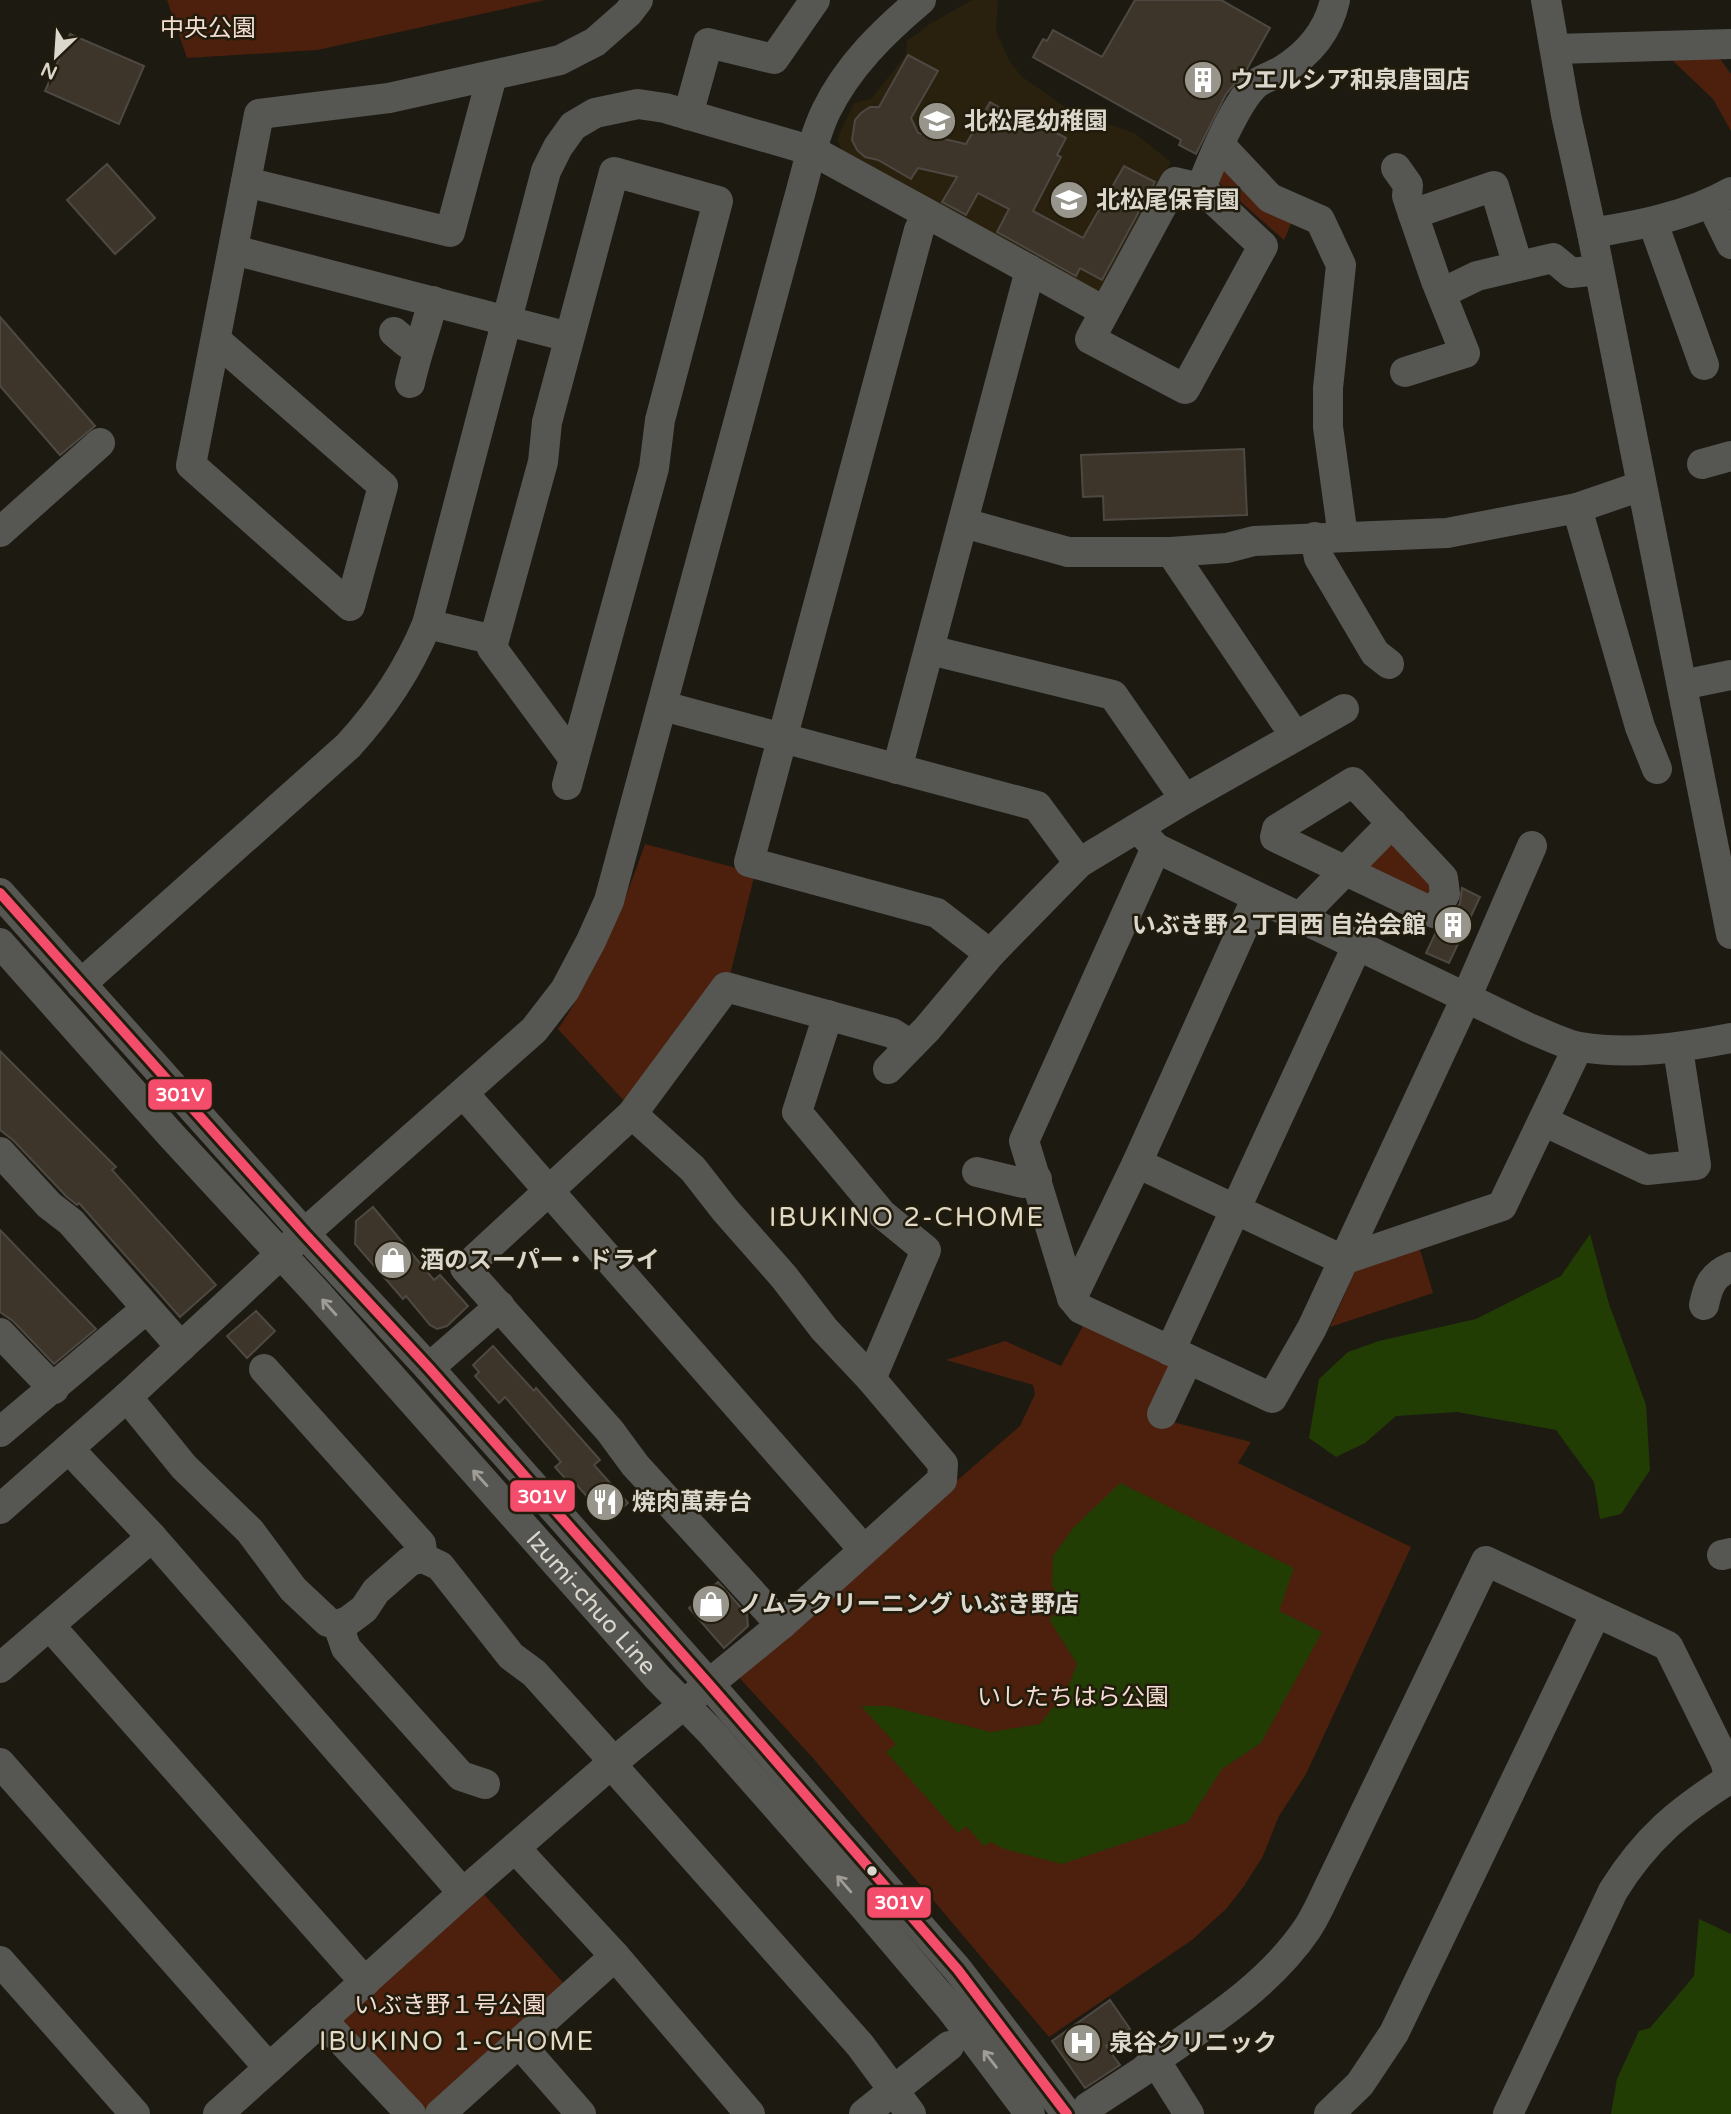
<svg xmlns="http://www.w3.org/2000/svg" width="1731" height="2114" viewBox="0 0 1731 2114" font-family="'Varela Round','Noto Sans JP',sans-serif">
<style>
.built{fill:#29210d}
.green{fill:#4c200c}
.water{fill:#223d04}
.building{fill:#3d352a;stroke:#4d4842;stroke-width:2}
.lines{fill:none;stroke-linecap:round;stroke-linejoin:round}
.minor{stroke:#565653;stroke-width:30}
.bus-1-casing{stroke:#221c0d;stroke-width:16}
.bus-1{stroke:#f44d6c;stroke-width:10}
.oneway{stroke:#9f9d96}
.bus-dot{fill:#dbd7cd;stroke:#221c0d;stroke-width:2.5}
.labels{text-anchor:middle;stroke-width:5;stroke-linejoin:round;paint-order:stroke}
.park-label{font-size:24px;fill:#f4dcd3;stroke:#221c0d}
.poi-label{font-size:24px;font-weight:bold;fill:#dbd7cd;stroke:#221c0d;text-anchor:start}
.street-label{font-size:24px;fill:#dbd7cd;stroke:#221c0d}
.neighbourhood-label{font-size:26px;letter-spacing:2px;fill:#e3dbc7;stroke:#221c0d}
.line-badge{stroke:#221c0d;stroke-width:2.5}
.badge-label{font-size:19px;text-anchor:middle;font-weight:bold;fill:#fff}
</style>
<rect width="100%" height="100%" fill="#1d1a12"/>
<polygon class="built" points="972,0 998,0 996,31 1009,60 1021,76 1071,111 1134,133 1171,162 1103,302 843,153 837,139 854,103 871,99 906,55 907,41 930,24"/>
<g class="green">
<polygon points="167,0 545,0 317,50 187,58"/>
<polygon points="1718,56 1731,74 1731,131 1713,99 1670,58"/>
<polygon points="1218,165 1293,219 1284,240 1216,180"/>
<polygon points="1397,839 1435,879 1431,899 1364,863"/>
<path d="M645,844L755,873L729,979L626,1103L558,1029C597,971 622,910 645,844Z"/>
<polygon points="1418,1243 1433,1293 1330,1327 1358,1265"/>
<polygon points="1084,1324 1173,1365 1153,1417 1251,1442 1238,1463 1411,1547 1306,1774 1279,1816 1263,1856 1244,1886 1226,1909 1192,1940 1049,2037 812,1757 735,1673 1020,1426 1035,1394 1033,1385 946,1360 1005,1341 1061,1366"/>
<polygon points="481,1891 567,1987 427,2114 417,2114 331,2024"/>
</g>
<g class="water">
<polygon points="1590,1234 1609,1304 1646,1405 1650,1470 1621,1514 1600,1519 1594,1482 1556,1430 1457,1412 1396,1416 1365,1443 1336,1457 1309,1438 1319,1379 1348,1352 1379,1341 1476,1319 1561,1276"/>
<polygon points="1120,1483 1294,1568 1279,1611 1322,1632 1261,1743 1222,1769 1188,1822 1062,1864 1004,1849 991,1842 984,1846 966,1826 958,1833 886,1752 896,1744 861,1706 889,1706 991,1732 1040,1724 1067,1690 1077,1664 1049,1619 1065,1608 1052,1585 1053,1556 1074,1527"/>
<polygon points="1699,1919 1731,1934 1731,2114 1611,2114 1617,2079 1639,2031 1650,2028 1694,1976"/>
</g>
<g class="building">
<polygon points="1135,0 1221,0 1270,28 1247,69 1226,94 1196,154 1179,145 1181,140 1033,57 1043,39 1047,41 1053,30 1102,57"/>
<polygon points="70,34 144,66 119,124 45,91"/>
<polygon points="908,55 938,71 911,118 918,133 966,144 990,102 1030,125 1032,120 1066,138 1057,155 1061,157 1033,211 1083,238 1124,166 1155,182 1102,280 1080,268 1076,276 997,232 1009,209 978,193 966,215 942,202 957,177 918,168 911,179 878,160 865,157 857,150 852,140 855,120 861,113 870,107 879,107"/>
<polygon points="107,164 155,218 115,254 67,200"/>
<polygon points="0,317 95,426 60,455 0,386"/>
<polygon points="1244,449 1247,515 1104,520 1103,496 1083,497 1081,455"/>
<polygon points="1462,888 1480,897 1449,963 1426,953 1437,930 1449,922 1460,903"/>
<polygon points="0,1051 116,1167 112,1170 216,1285 180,1317 79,1203 77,1205 67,1197 13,1140 0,1130"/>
<polygon points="373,1207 434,1280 440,1275 468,1306 447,1326 437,1329 430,1325 406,1296 403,1299 355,1244 356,1221"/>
<polygon points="0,1230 96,1329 54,1364 13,1321 0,1312"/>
<polygon points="256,1311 275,1331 247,1358 227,1336"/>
<polygon points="493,1346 534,1391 536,1388 600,1460 594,1465 628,1503 608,1520 575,1483 572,1486 555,1467 561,1462 505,1397 499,1403 475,1376 479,1372 473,1365"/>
<polygon points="718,1582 747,1614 748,1626 724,1648 689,1608"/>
<polygon points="1110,2000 1130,2029 1106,2046 1120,2065 1085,2088 1052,2041"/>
</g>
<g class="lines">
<g class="minor">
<polyline points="1546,0 1566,115 1592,233 1731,934"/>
<polyline points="1555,49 1731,44"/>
<polyline points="688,115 708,43 774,59 815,0"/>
<polyline points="1220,145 1270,198 1320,220 1341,265 1328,388 1328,427 1343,537"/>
<polyline points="1396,168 1408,185 1407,196 1413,214 1436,281 1465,353 1405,372"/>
<polyline points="246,182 450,232 492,76"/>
<polygon points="1175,182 1201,188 1263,246 1185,389 1090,339"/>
<path d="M1201,188C1211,162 1237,99 1257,83C1264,78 1274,75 1281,71C1309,54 1328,32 1335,0"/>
<polyline points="1711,203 1731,244"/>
<polyline points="927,214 919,230 749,862 937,913 990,954"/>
<polyline points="1413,214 1494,186 1518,266"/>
<polyline points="1653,223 1704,365"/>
<path d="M1592,233C1640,225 1688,216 1731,192"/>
<polyline points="234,250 569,337"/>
<polyline points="1030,270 1104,311"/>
<polyline points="1442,293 1477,276 1553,258 1571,273 1599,270"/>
<polyline points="394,332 407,343 418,346"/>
<polyline points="216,340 383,486 350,606 191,465 259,114 389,98 560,60 595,42 628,13 638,0"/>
<path d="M410,383C416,355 426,329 433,301"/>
<polyline points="1702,464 1731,456"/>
<polyline points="1577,508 1640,727 1657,769"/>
<polyline points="964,523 1068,552 1171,552 1227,548 1254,541 1447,533 1577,508 1641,486"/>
<polyline points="0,532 100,443"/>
<polyline points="1315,537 1319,558 1375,653 1389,664"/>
<polyline points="1171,552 1295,736"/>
<polyline points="427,624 494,640 543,462 547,422 614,172 718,201 660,420 654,468 574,759 492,648 494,640"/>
<polyline points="930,650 1113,695 1185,799"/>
<polyline points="1682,685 1731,675"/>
<polyline points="663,706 1037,806 1079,863"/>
<polygon points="1353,782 1443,878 1445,894 1434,913 1275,837 1277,829"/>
<polyline points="567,785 574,759"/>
<path d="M1138,828L1156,848L1529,1028C1545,1034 1563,1044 1580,1047C1630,1055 1681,1048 1731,1038"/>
<polyline points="1156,848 1024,1141 1072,1298 1081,1309 1272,1398 1312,1328 1466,998 1532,846"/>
<polyline points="0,893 305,1234 429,1368 709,1684 958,1970 1067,2114"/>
<polyline points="1299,918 1392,823"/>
<path id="s1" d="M0,943L171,1135L316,1292L658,1678L711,1732L862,1904L951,2009L1030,2114"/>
<path d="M81,984L348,746C382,709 408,670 427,624L546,171L558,147L573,126L595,113L638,104L665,108L813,151L1030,270L897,769"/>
<polyline points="828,1015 797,1112 882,1214 926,1250 871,1379"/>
<polyline points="888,1069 927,1029 990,954 1079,863 1185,799 1344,709"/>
<polyline points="464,1094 864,1550"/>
<polyline points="1543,1121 1647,1170 1696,1165 1678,1049"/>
<polyline points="0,1152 49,1205 71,1222 181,1347"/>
<polyline points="1137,1163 1343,1260 1502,1206 1578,1047"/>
<polyline points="977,1172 1023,1183 1037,1179"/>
<polyline points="1072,1298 1137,1163 1257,897"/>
<path d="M1704,1305C1708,1286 1712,1275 1731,1267"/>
<polyline points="0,1333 54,1389"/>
<polyline points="1170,1351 1357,946"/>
<polyline points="429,1368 500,1306"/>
<polyline points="264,1369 421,1544 423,1558"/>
<polyline points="127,1397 184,1467 250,1531 293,1589 328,1622 338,1625 348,1621 364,1609 376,1591 410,1561 423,1558 440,1566 511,1656 534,1673 607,1754 611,1764 860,2045 911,2114"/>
<polyline points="1162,1414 1188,1359"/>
<polyline points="0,1432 146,1309"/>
<polyline points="69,1449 152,1537 463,1893"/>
<path d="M0,1509L127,1397L281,1254L534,1030L565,990L591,941L609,901L797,205C806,175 812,140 826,111C848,66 883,32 921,0"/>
<polyline points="1722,1555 1731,1553"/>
<polyline points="338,1625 346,1648 461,1776 485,1784"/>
<polyline points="781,1625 635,1465 610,1431 465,1268 632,1114 726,987 892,1033 911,1045"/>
<polyline points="50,1626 365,1982"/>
<polyline points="0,1668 152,1537"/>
<polyline points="0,1763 269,2068"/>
<polyline points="515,1848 615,1956 750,2114"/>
<polyline points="0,1961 135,2114"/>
<polyline points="322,2020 411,2114"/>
<polyline points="519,2043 581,2114"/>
<polyline points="1088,2107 1143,2071 1155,2060"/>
<polyline points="218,2114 463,1893 611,1764 781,1625 942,1480 943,1464 871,1379 824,1329 784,1277 725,1210 693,1169 632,1114"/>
<polyline points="440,2114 615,1956"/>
<polyline points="864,2114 949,2046"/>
<path d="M1189,2114L1155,2060C1210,2022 1269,1985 1307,1929C1315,1917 1321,1904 1327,1891L1486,1561L1668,1646L1725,1761L1730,1778"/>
<polyline points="1329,2114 1360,2084 1394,2033 1596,1613"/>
<path d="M1508,2114L1613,1891C1646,1838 1679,1811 1731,1778"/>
</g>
<g class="bus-1-casing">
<polyline id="bus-1" points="0,893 305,1234 429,1368 709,1684 958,1970 1067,2114"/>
</g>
<use href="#bus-1" class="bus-1"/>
</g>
<defs><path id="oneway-shaft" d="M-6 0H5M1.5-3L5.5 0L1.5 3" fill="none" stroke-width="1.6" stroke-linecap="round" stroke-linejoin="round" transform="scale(1.75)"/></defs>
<g class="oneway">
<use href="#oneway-shaft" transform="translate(329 1307) rotate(-132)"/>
<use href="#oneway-shaft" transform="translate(480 1478) rotate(-132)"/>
<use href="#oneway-shaft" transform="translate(844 1884) rotate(-131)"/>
<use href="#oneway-shaft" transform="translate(990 2059) rotate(-128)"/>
</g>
<defs>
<g id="building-disc" transform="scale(2.0125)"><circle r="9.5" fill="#98958c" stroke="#221c0d"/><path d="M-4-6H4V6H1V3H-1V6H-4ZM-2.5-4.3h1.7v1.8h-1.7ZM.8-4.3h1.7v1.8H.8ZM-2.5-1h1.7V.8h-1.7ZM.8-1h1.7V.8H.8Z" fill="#fff"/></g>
<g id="school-disc" transform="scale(2.0125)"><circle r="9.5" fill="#98958c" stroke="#221c0d"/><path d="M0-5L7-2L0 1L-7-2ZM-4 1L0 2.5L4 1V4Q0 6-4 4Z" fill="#fff"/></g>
<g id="shop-disc" transform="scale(2.0125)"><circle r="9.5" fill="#98958c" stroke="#221c0d"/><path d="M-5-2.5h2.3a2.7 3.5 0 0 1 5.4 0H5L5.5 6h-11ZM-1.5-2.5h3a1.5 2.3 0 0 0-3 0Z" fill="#fff"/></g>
<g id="restaurant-disc" transform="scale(2.0125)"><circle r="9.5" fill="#98958c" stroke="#221c0d"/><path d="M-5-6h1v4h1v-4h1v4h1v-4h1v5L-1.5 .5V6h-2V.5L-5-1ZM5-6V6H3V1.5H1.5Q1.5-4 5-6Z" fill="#fff"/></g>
<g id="hospital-disc" transform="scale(2.0125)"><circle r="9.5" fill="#98958c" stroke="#221c0d"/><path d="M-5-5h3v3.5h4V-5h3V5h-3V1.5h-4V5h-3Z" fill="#fff"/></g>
</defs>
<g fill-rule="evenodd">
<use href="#building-disc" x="1203" y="80"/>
<use href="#school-disc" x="937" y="121"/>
<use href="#school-disc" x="1069" y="200"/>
<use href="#building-disc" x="1453" y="925"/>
<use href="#shop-disc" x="393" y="1260"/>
<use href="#restaurant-disc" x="605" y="1502"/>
<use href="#shop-disc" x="711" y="1604"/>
<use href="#hospital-disc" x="1082" y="2043"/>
</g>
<circle class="bus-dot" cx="872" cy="1871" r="6"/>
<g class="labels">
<g class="park-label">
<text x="208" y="36">中央公園</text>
<text x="1073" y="1705">いしたちはら公園</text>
<text x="450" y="2013">いぶき野１号公園</text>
</g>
<g class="poi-label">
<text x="1230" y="88">ウエルシア和泉唐国店</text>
<text x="964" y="129">北松尾幼稚園</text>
<text x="1096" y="208">北松尾保育園</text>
<text x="1426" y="933" text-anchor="end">いぶき野２丁目西 自治会館</text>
<text x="420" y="1268">酒のスーパー・ドライ</text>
<text x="632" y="1510">焼肉萬寿台</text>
<text x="738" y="1612">ノムラクリーニング いぶき野店</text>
<text x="1109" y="2051">泉谷クリニック</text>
</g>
<g class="street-label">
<text dy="8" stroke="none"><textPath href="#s1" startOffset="886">Izumi-chuo Line</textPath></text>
</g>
<g class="neighbourhood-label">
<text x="907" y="1226">IBUKINO 2-CHOME</text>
<text x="457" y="2050">IBUKINO 1-CHOME</text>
</g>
</g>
<g class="line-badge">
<rect x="147" y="1078" width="66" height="33" rx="7" fill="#f44d6c"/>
<rect x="509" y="1479" width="67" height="34" rx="7" fill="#f44d6c"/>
<rect x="866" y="1886" width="66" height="33" rx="7" fill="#f44d6c"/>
</g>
<g class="badge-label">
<text x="180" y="1101">301V</text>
<text x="542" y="1503">301V</text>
<text x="899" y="1909">301V</text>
</g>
<g transform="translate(56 56) rotate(205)" stroke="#221c0d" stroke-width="5" paint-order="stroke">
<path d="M0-5L12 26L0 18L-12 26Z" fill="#dbd7cd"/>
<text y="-10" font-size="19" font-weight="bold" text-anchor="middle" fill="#dbd7cd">N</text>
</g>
</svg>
